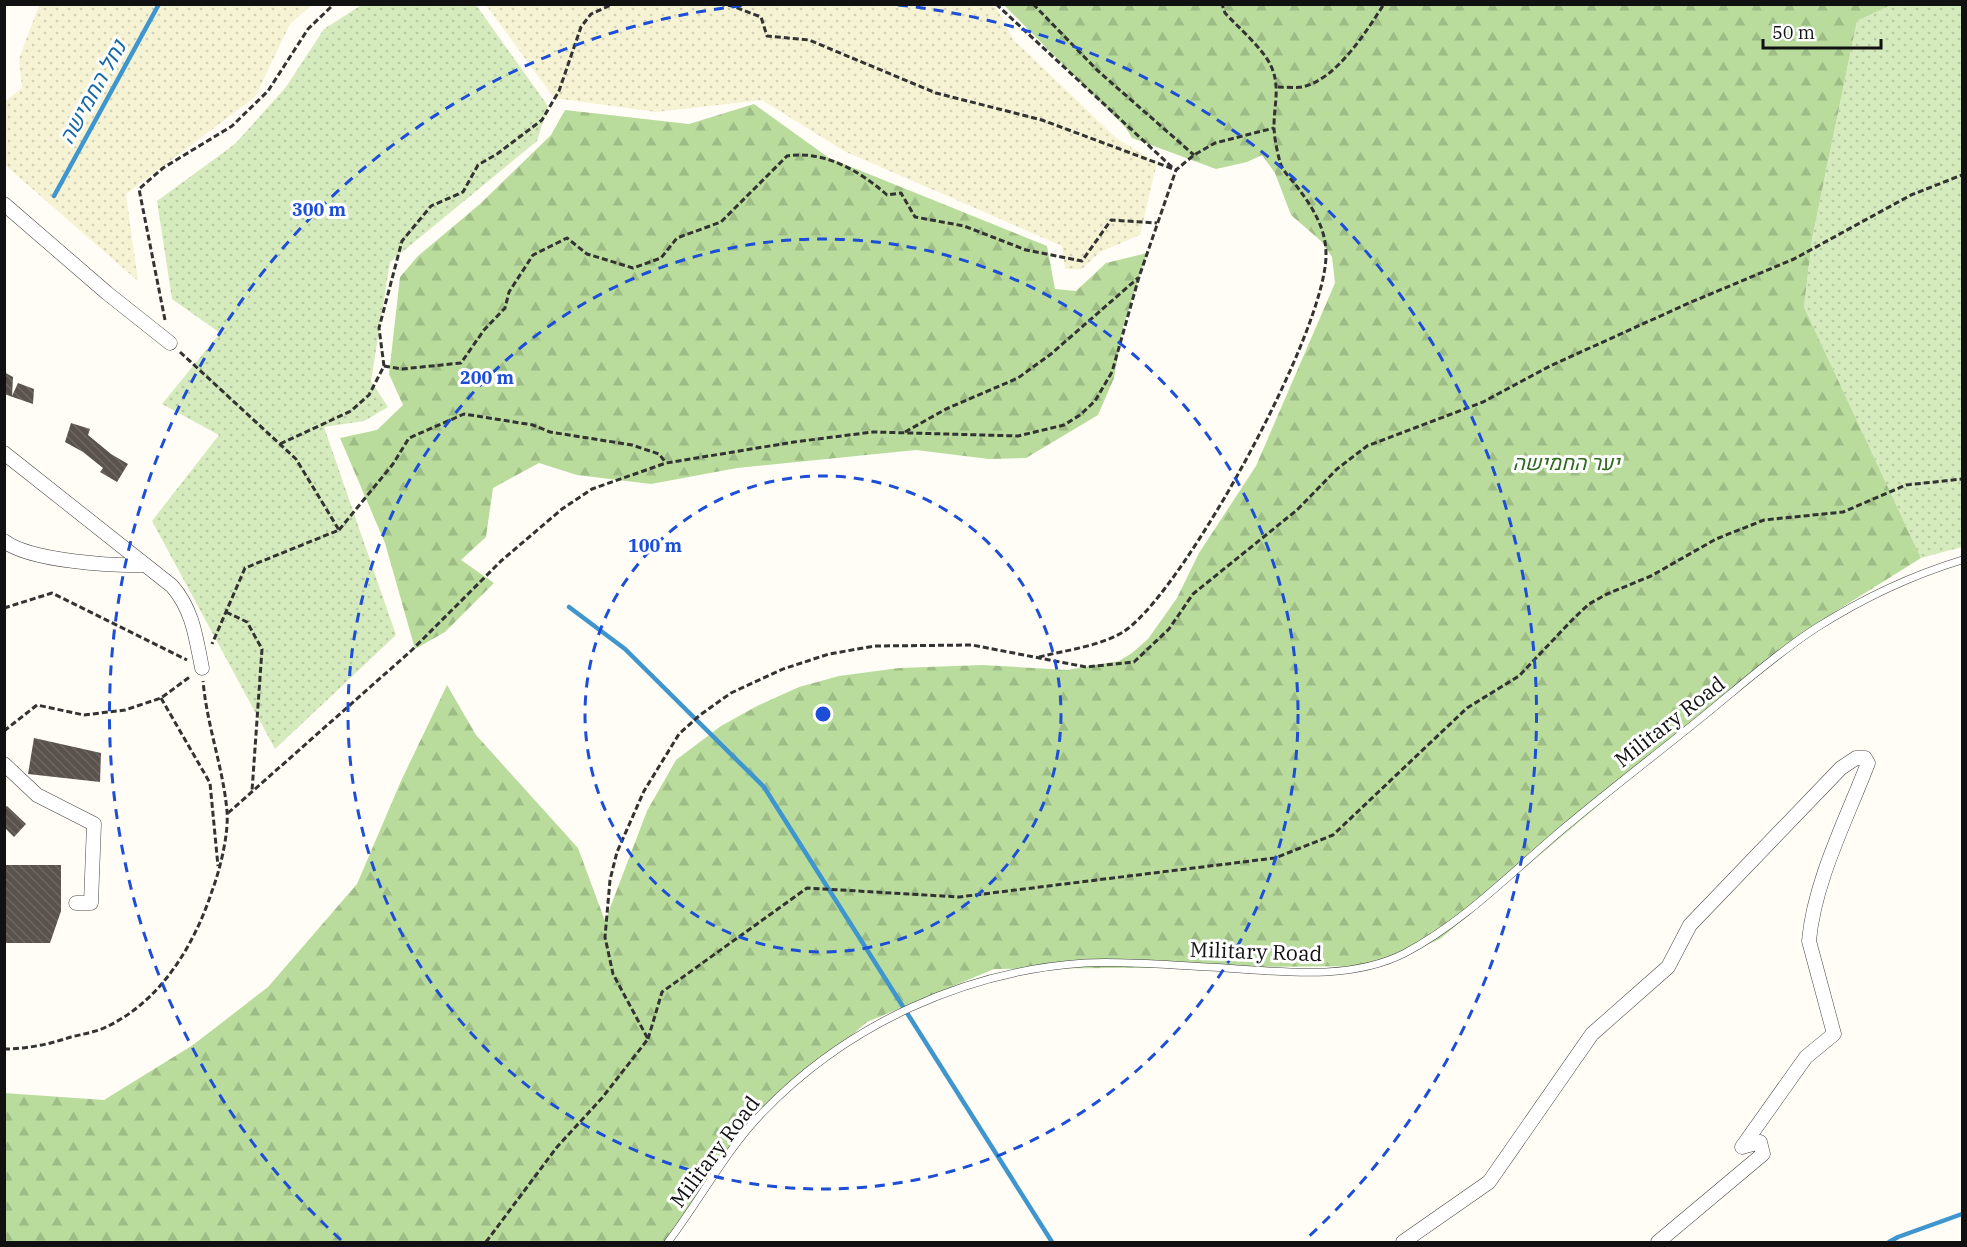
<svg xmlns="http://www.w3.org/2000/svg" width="1967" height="1247" viewBox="0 0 1967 1247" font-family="'IBM Plex Serif',Heebo,serif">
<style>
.farmland{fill:url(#farmland-dots)}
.grass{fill:url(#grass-dots)}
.forest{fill:url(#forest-firs)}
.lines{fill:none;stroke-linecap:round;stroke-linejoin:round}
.stream{stroke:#3f96cf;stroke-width:4.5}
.building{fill:url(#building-back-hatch)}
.service-casing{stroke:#444;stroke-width:8}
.minor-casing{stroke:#444;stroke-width:15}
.path{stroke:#333;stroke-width:3;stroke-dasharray:6 3;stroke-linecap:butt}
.service{stroke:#fff;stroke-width:7}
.minor{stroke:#fff;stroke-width:14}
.ring{fill:none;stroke:#1d4ed8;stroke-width:3;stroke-dasharray:10 8}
.labels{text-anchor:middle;stroke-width:6;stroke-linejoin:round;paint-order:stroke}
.park-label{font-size:21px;font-style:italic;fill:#2f6b1f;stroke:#fff}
.street-label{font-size:21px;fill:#111;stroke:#fff}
.water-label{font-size:22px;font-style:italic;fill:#1768a6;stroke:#fff}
.centre{fill:#1d4ed8;stroke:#fff;stroke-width:3}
.ring-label{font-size:18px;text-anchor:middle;font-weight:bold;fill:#1d4ed8;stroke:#fff;stroke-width:6;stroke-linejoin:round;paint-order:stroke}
</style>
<defs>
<pattern id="farmland-dots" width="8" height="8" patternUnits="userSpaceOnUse" patternTransform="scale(1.5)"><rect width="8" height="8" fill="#f6f3d4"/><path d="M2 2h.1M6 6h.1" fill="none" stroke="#d2cfb5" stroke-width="1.8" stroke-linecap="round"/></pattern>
<pattern id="grass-dots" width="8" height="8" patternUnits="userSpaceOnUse" patternTransform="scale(1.5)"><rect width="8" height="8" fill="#d5ebbd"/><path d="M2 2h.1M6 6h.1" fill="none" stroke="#b6c8a1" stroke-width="1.8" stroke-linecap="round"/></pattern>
<pattern id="forest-firs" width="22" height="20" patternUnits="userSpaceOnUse" patternTransform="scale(1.5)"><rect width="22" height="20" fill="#b9dc9c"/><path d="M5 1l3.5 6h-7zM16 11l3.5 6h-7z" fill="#9ebc85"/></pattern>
<pattern id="building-back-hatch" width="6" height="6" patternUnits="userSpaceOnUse" patternTransform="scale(1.5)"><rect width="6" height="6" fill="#5a524d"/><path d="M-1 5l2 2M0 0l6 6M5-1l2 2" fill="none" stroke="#6d6662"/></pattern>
</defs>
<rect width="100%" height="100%" fill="#fffdf5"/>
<g class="farmland">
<polygon points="39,5 312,5 290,24 255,97 126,194 138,281 5,165 5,101 22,88 19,59"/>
<polygon points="486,5 995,5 1013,39 1116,138 1157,163 1140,235 1100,252 1082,269 1065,269 1062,246 844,151 762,100 656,112 554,98"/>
</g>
<g class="grass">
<polygon points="363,4 476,5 548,106 537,141 390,262 371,381 388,407 364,421 324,427 396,635 275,749 152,521 219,435 162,404 220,333 172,299 157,201 235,144 286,87 324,29"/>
<polygon points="1891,5 1962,5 1962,547 1921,558 1804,307 1812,239 1857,21"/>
</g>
<g class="forest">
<polygon points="1004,5 1891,5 1857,21 1812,239 1804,307 1921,558 1809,628 1440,939 1379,966 994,969 867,1022 765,1111 664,1242 5,1242 4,1093 104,1100 193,1045 268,987 357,884 401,781 447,685 476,735 578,848 605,921 647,811 676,760 721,726 757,706 799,687 839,676 899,668 983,665 1067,670 1119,661 1132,653 1148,639 1177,598 1199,553 1256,466 1335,283 1332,257 1321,241 1291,215 1275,173 1262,155 1247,162 1216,169 1132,138 1126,128"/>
<polygon points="754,104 829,158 1047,246 1055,289 1076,291 1106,263 1147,253 1123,327 1114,378 1098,415 1026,458 989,459 916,450 737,468 651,484 577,475 539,463 493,488 486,537 461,560 494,583 445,632 415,649 385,543 340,438 377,430 403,405 389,374 400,277 418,256 480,204 551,135 565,110 689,124"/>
</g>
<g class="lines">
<g class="stream">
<polyline points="54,196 159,4"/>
<polyline points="569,607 625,649 764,787 1052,1242"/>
<polyline points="1889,1242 1898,1237 1962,1214"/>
</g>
</g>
<g class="building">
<polygon points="4,372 13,377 12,396 18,383 34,389 33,404 4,394"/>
<polygon points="71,423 90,429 88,435 111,454 128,464 117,482 100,472 103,468 83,452 65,442"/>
<polygon points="34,738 101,753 100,782 28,774"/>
<polygon points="7,806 26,824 14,837 4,827 4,808"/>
<polygon points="4,865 61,865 61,911 50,943 4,943"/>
</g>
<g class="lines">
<g class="service-casing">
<path id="service" d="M668,1242C700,1200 726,1150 763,1112C847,1025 964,971 1085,963C1125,961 1167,965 1208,967C1270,970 1347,983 1405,953C1462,923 1509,875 1557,834C1604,794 1653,757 1701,718C1738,688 1776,654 1816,628C1860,600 1913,575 1962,560"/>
</g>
<g class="minor-casing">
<g id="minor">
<polyline points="4,204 107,293 170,343"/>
<path d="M4,453L172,586C193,610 196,638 202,668"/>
<path d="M4,541C30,561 112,566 145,565"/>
<polyline points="4,764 37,795 94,824 91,903 76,903"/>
<path d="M1403,1242L1489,1182L1592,1034L1668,967L1690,925L1841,768L1856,758H1865L1868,763C1847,818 1814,882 1809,941L1834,1034L1806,1057L1742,1147L1760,1142L1763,1154L1658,1242"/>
</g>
</g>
<g class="path">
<polyline points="719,4 732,6 761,17 767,36 809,40 936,93 1042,120 1176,170"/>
<polyline points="996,4 1174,169"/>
<polyline points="1033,4 1098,71 1194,155"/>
<path d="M1278,87C1285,87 1294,88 1302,87C1336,80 1366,32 1384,4"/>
<polyline points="165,320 139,189 163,168 232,126 268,91 308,29 334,4"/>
<polyline points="180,352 296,459 339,530 245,568 212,644"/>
<path d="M384,366L402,369L461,363L484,330L505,308L509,292L533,255L567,238L587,254L633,268L661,258L677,238L721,222L787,156C824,150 860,171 887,195L901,193L915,217L964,226L1026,250L1082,261L1111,220L1157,223"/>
<polyline points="905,432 946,409 1018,378 1051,354 1138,278"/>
<polyline points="280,444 351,411 369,395 384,366 379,328 402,241 431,206 463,192 478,165 497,154 542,120 559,91 581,27 591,14 613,4"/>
<polyline points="339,530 393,464 409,438 464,414 533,425 550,432 632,445 659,454 666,463"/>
<polyline points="4,608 52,593 187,660"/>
<polyline points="226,612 247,622 262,649 252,791"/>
<path d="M1039,657C1066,650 1103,646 1126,630C1187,586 1327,329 1326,254C1326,227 1311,205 1295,184C1290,178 1282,170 1280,162C1277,151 1274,137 1274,126C1274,104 1281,85 1270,64C1262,48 1238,27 1225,13L1222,4"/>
<polyline points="161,698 210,783 218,866"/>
<polyline points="4,731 37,705 84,715 125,710 161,698 191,676"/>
<polyline points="228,813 412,650 501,561 562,509 592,489 666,463 794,442 873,432 1018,436 1064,425 1080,415 1095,401 1112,372 1139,277 1176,170 1194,155 1215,143 1274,128"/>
<polyline points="648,1039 662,992 807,888 959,897 1275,858 1333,835 1467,708 1519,676 1573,619 1589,604 1607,594 1651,576 1716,539 1764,520 1843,512 1906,485 1962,479"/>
<path d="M4,1049C27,1049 50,1044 71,1037C83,1034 96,1032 106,1027C160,1002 194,946 212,891C220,870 229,833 227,811C223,767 207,726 203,681"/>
<polyline points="486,1242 557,1147 602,1098 648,1039 613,974 605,937 610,880 617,852 644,791 679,734 700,715 731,693 783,669 829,654 875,646 972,645 1086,667 1134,662 1169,629 1193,594 1297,510 1337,469 1367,446 1483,402 1550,366 1689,303 1794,259 1911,195 1962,175"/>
</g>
<use href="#service" class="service"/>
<use href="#minor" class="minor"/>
</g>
<g class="ring">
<circle cx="823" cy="714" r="238"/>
<circle cx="823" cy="714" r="475"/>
<path d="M341 1240A713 713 0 0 1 748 5M898 5A713 713 0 0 1 1305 1240"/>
</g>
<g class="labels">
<g class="park-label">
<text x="1566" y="470">יער החמישה</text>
</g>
<g class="street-label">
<text transform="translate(1670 722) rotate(-38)" y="7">Military Road</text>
<text transform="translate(1256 952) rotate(2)" y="7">Military Road</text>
<text transform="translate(715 1152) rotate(-53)" y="7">Military Road</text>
</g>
<g class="water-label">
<text transform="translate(92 92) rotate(-61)" y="8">נחל החמישה</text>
</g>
</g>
<circle cx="823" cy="714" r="9" class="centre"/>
<g class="ring-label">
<text x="319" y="216">300 m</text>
<text x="487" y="384">200 m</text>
<text x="655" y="552">100 m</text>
</g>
<rect width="1967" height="1247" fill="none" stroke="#111111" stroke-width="12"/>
<path d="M1763 39v9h118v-9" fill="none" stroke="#111111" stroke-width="3"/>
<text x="1772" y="39" font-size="18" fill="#111111" stroke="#ffffff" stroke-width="4.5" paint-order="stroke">50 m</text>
</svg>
